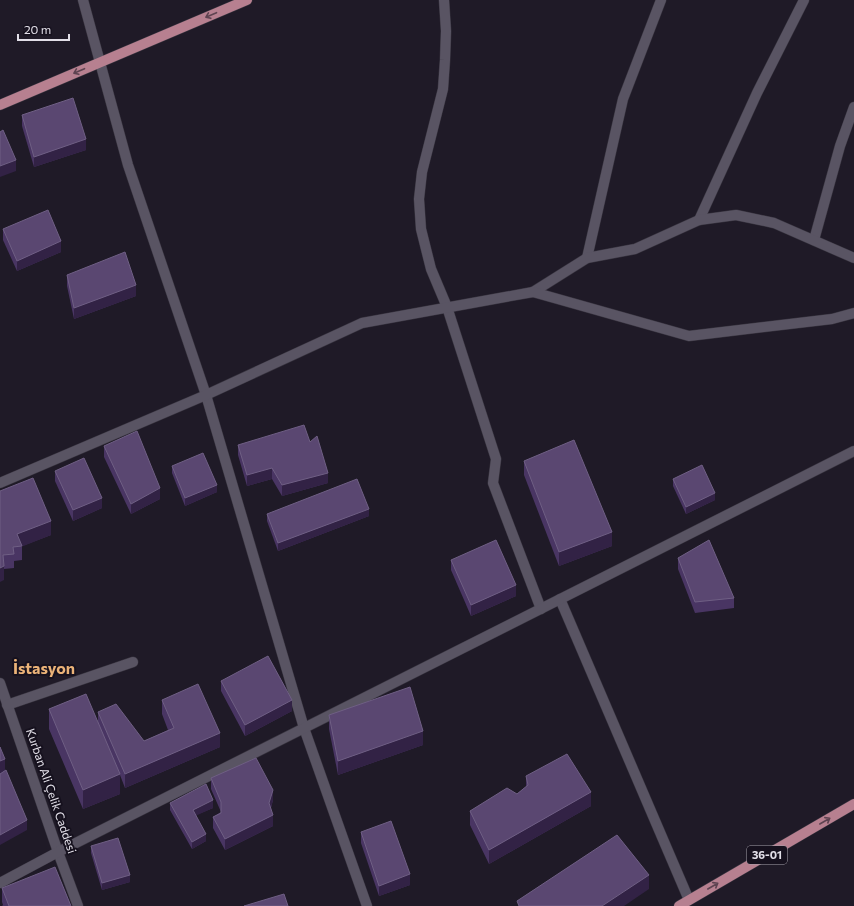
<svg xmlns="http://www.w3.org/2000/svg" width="854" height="906" viewBox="0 0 854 906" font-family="Commissioner,sans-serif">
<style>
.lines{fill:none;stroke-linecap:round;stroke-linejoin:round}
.minor-casing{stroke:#393540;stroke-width:11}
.major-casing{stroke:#393540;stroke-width:11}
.minor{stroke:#595463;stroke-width:10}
.major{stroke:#b78090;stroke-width:10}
.wall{fill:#493563}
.shaded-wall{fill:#322245}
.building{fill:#5a4771;stroke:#6f5f84}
.oneway{stroke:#5e4351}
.labels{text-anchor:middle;stroke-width:4;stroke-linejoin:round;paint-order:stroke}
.shield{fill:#16111e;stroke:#a5a1ab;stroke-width:1}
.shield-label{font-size:11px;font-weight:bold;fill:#e2dfe8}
.street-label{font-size:12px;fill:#e2dfe8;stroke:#16111e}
.district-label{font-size:16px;font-weight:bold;fill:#ebb378;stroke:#16111e}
</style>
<rect width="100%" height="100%" fill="#1f1a27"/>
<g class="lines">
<g class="minor-casing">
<g id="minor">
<polyline points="83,0 128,165 206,395 304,728 367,906"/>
<polyline points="444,0 446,31 445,60 443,89 422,172 419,199 421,229 431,269 447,307 496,459 493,483 541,609"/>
<polyline points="699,220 757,93 804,0"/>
<polyline points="814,240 840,146 854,107"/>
<polyline points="587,258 623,99 661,0"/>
<polyline points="533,292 587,258 635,249 699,220 736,215 774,223 854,258"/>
<polyline points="0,483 206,395 362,323 533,292 689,336 832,319 854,313"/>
<polyline points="560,599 689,900"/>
<polyline points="0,683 58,852 78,906"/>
<polyline points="7,705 133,662"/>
<polyline points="0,883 58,852 854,451"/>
</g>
</g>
<g class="major-casing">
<g id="major">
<polyline points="0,105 247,0"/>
<polyline points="679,906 854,804"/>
</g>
</g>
<use href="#minor" class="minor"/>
<use href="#major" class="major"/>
</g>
<g class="wall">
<polygon points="22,115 86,150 34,167 22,126"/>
<polygon points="3,229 61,252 17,271 3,240"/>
<polygon points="67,275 136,296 74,319 67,286"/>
<polygon points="310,442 328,483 282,496 272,479 247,486 238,455 238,445"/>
<polygon points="104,446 160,499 131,514 104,457"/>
<polygon points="524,461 612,546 559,566 524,475"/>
<polygon points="172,466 217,492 185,506 172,473"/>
<polygon points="55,471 102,508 73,521 55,481"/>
<polygon points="673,479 715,500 686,514 673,486"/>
<polygon points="0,491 51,535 22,546 22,560 14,561 14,568 4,569 4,580"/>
<polygon points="267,514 369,516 278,551 267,521"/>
<polygon points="678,558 734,598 734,608 695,613 678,569"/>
<polygon points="451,560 516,596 471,616 451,570"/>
<polygon points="221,681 292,711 245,736 221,691"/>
<polygon points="162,700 220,747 125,788 120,775 120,794 83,809 49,729 49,709 98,723 98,712 144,741 168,730 162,714"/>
<polygon points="329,715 423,745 338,775 329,729"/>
<polygon points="526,776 591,806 489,864 470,825 470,811 517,794 526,787"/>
<polygon points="211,778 273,800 271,808 273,826 225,850 213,828 213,817 221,812 211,789"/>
<polygon points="170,803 213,808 196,815 206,841 192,849 170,810"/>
<polygon points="361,832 410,885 379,896 361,843"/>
<polygon points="91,846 130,882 102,890 91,853"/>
<polygon points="2,888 71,906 2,906 3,905 2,902"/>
</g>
<g class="shaded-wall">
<polygon points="86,139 86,150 34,167 34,157"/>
<polygon points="16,160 16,171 0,177 0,166"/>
<polygon points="61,241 61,252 17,271 17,261"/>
<polygon points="136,285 136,296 74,319 74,308"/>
<polygon points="272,468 272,479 247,486 247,475"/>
<polygon points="328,473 328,483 282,496 282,485"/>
<polygon points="217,485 217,492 185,506 185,498"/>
<polygon points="160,488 160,499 131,514 131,504"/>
<polygon points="715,493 715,500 686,514 686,507"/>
<polygon points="102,498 102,508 73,521 73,510"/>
<polygon points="369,509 369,516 278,551 278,543"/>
<polygon points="51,521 51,535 21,547 17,534"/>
<polygon points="612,532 612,546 559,566 559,552"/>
<polygon points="4,566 4,580 0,582 0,568"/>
<polygon points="516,585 516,596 471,616 471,605"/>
<polygon points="292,700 292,711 245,736 245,725"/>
<polygon points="423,731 423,745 338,775 338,761"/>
<polygon points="220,733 220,747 125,788 125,774"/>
<polygon points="5,759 5,773 0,775 0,761"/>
<polygon points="120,774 120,794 83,809 83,790"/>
<polygon points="273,790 273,800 269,814 269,803"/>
<polygon points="591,792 591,806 489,864 489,850"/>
<polygon points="213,800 213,808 193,817 193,810"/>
<polygon points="273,815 273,826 225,850 225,839"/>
<polygon points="27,820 27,830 0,845 0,835"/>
<polygon points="206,834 206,841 192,849 192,842"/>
<polygon points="410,874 410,885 379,896 379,886"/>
<polygon points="130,875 130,882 102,890 102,883"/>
<polygon points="649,875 649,889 624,906 602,906"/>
</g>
<g class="building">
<polygon points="73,98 86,139 34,157 22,115"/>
<polygon points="3,130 16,160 0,166 0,132"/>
<polygon points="48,210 61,241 17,261 3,229"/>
<polygon points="125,252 136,285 74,308 67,275"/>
<polygon points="304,425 310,442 317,436 328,473 282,485 272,468 247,475 238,445"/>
<polygon points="137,431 160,488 131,504 104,446"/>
<polygon points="574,440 612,532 559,552 524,461"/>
<polygon points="203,453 217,485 185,498 172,466"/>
<polygon points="84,458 102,498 73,510 55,471"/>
<polygon points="702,465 715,493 686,507 673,479"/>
<polygon points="33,478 51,521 17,534 22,546 13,547 14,554 3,555 4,566 0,568 0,491"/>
<polygon points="357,479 369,509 278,543 267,514"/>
<polygon points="496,540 516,585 471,605 451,560"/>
<polygon points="709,540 734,598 695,602 678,558"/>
<polygon points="268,656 292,700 245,725 221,681"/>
<polygon points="198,684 220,733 125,774 98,712 116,704 144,741 174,728 162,700"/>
<polygon points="410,687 423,731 338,761 329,715"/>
<polygon points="86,694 120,774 83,790 49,709"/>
<polygon points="0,747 5,759 0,761"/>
<polygon points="567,754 591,792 489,850 470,811 507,788 517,794 528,785 526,776"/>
<polygon points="256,758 273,790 269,803 273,815 225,839 213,817 221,813 221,802 211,778"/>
<polygon points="6,770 27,820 0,835 0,774"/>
<polygon points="206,784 213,800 193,810 206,834 192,842 170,803"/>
<polygon points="391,821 410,874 379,886 361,832"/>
<polygon points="617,835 649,875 602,906 519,906 517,901"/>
<polygon points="118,838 130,875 102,883 91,846"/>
<polygon points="55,867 71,906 9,906 2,888"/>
<polygon points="284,894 288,906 244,906"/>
</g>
<defs><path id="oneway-shaft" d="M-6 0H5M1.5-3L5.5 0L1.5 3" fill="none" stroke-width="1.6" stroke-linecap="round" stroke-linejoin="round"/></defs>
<g class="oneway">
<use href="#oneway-shaft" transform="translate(211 15) rotate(157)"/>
<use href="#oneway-shaft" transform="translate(79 71) rotate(157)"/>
<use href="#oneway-shaft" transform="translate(825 821) rotate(-30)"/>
<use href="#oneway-shaft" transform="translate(713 886) rotate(-30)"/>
</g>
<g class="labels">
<rect class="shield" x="747" y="846" width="40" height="18" rx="3"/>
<g class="shield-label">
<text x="767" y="859">36-01</text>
</g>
<g class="street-label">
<text transform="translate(51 791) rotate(71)" y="4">Kurban Ali Çelik Caddesi</text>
</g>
<g class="district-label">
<text x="44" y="674">İstasyon</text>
</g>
</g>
<path d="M18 34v6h51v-6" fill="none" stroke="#e2dfe8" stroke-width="2"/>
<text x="24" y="34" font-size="12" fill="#e2dfe8" stroke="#16111e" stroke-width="3" paint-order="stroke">20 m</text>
</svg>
